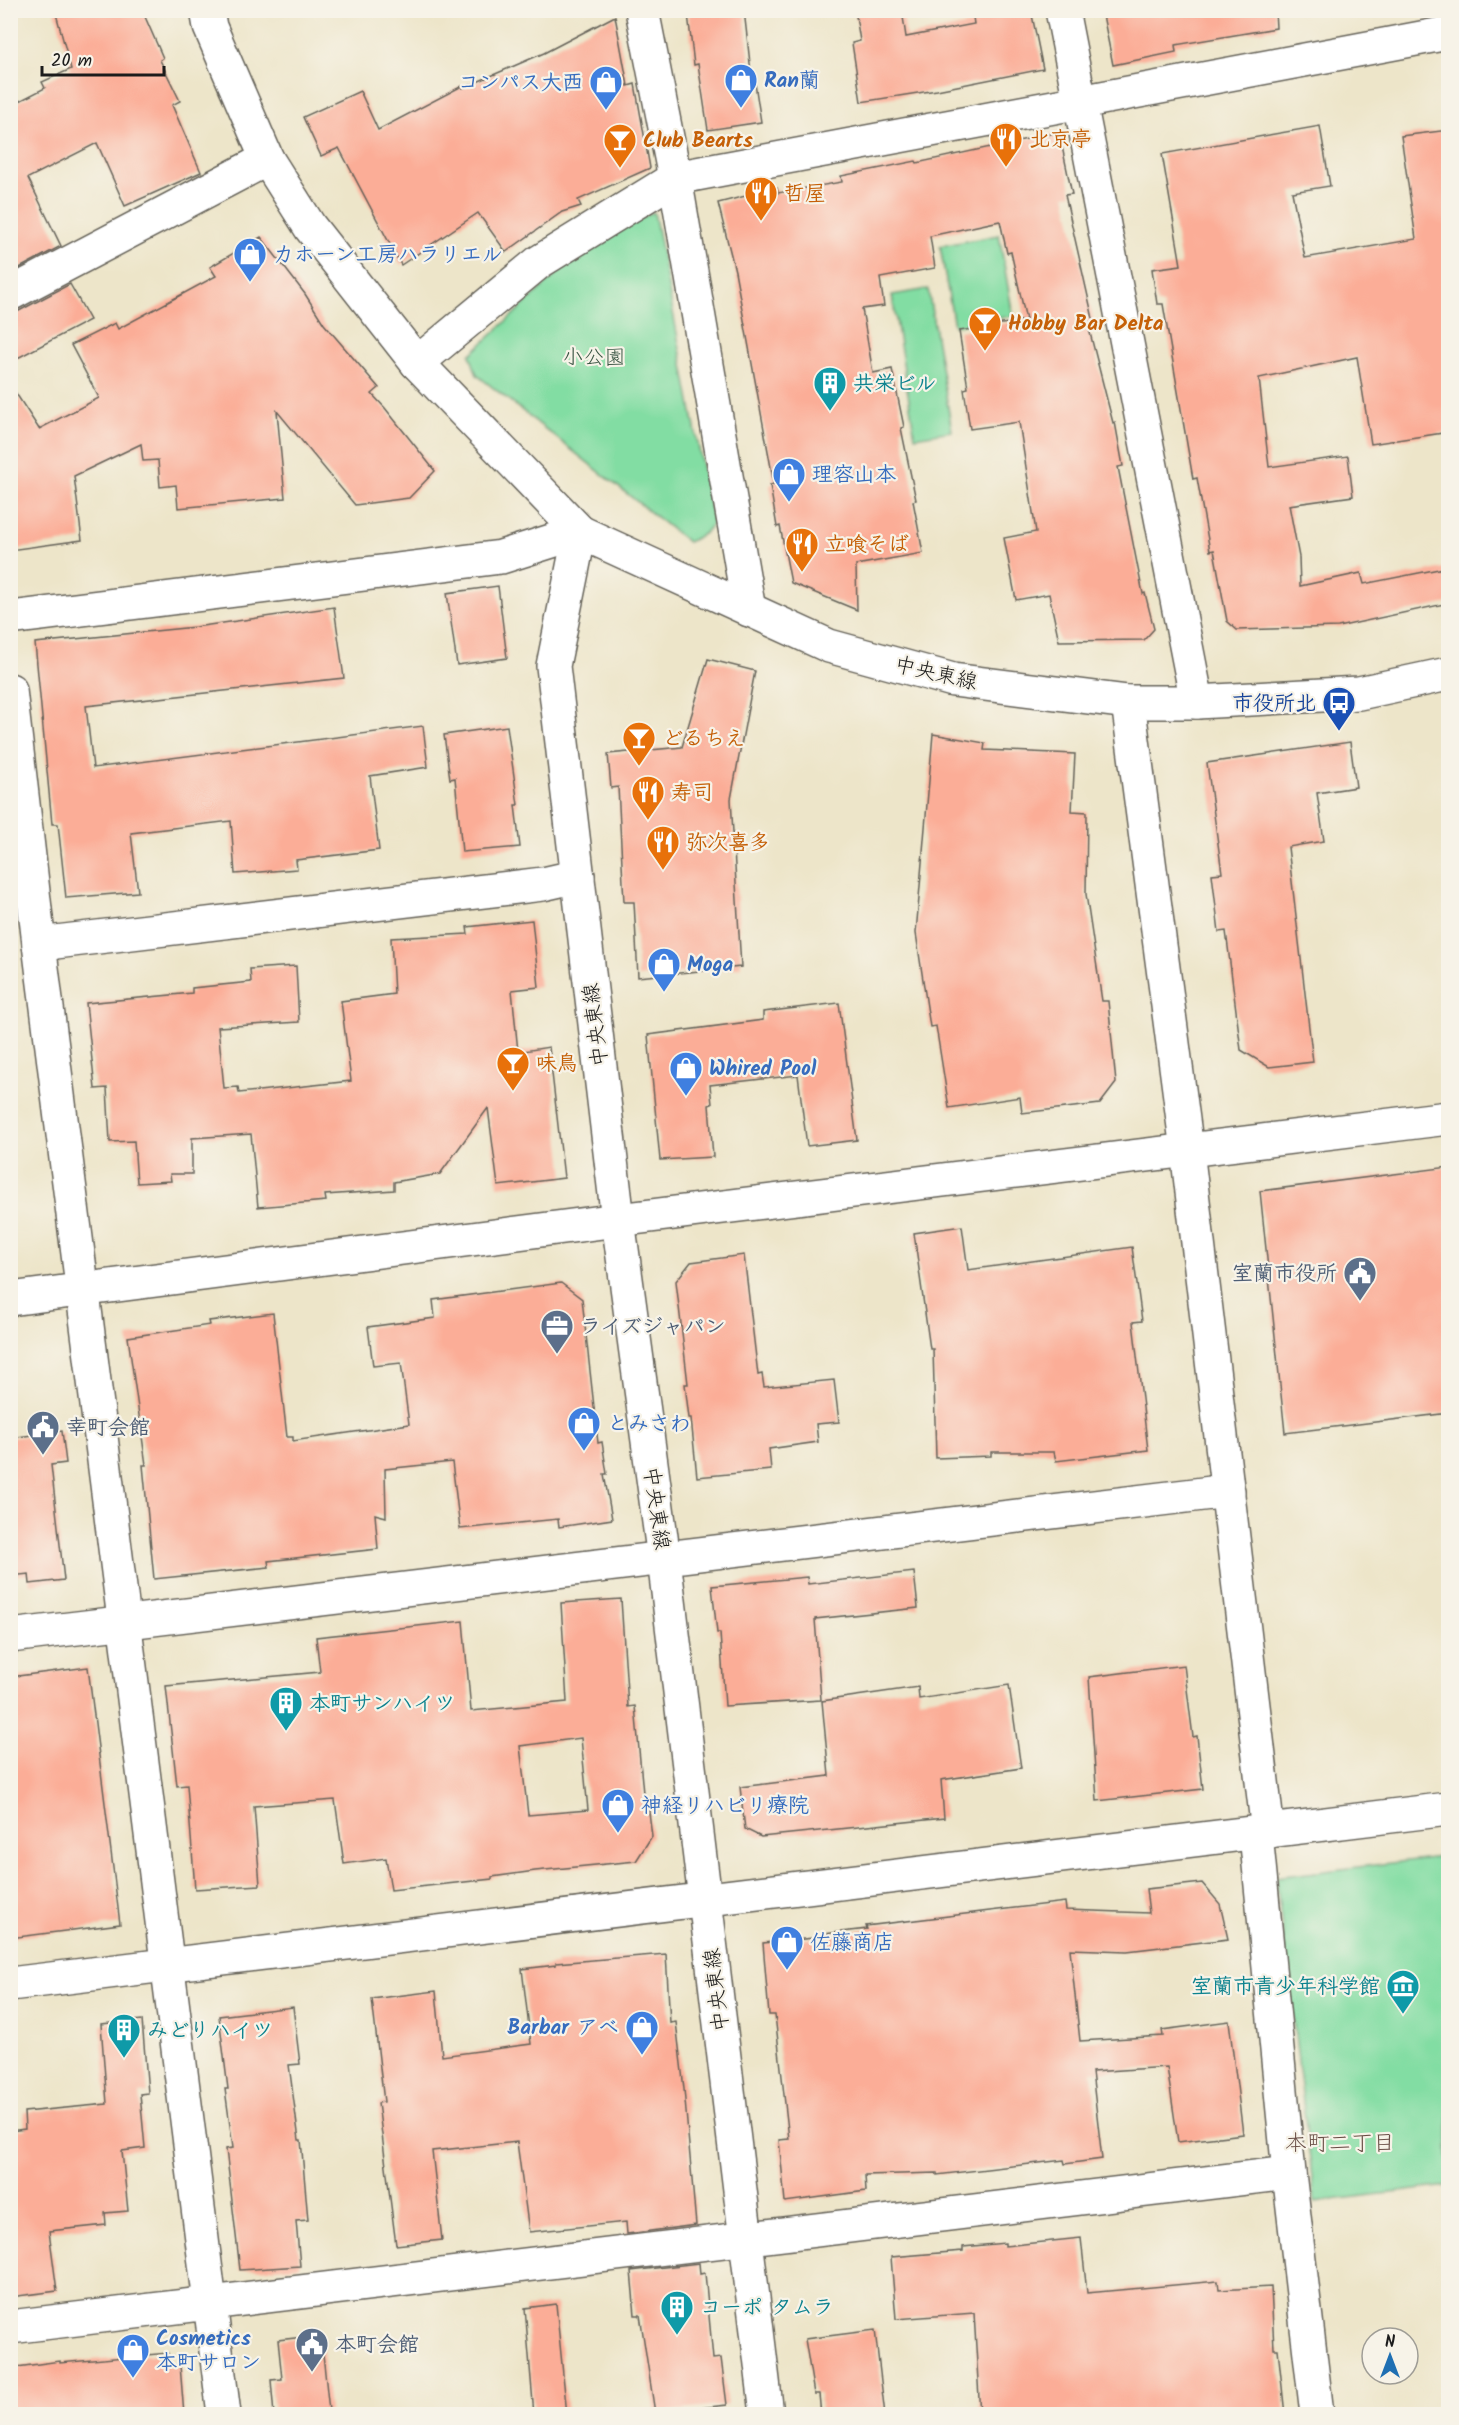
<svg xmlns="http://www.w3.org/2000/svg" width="1459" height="2425" viewBox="0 0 1459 2425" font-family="Kalam,'Klee One',sans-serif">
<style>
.green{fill:#82dda3;stroke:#4f7c60;stroke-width:1.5}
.building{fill:#fbad97;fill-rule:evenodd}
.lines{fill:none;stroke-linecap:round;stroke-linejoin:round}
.minor-casing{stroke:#656259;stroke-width:36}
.tertiary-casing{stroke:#656259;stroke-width:36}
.secondary-casing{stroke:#656259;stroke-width:36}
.minor{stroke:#fff;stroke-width:33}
.tertiary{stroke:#fff;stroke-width:33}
.secondary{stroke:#fff;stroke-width:33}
.labels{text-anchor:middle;stroke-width:4.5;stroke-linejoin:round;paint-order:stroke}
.shop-label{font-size:21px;font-weight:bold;fill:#366cbe;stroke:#f7f3e8;text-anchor:start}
.food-label{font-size:21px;font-weight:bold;fill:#c56008;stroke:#f7f3e8;text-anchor:start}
.park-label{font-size:21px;fill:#3b5644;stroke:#f7f3e8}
.culture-label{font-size:21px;font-weight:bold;fill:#0d838f;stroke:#f7f3e8;text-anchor:start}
.street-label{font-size:21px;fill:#1c1c1c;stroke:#f7f3e8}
.transit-label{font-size:21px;font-weight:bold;fill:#164399;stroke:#f7f3e8;text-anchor:end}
.service-label{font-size:21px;font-weight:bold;fill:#4e5e75;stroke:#f7f3e8;text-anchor:start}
.neighbourhood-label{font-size:22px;fill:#6a4f47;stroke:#f7f3e8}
</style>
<rect width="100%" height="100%" fill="#f7f3e8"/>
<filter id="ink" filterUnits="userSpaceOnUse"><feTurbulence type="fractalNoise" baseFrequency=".0167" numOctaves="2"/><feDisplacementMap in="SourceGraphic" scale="12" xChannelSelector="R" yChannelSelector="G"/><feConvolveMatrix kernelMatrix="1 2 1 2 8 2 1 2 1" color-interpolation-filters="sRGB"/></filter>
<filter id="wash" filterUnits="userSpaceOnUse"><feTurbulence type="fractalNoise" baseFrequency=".008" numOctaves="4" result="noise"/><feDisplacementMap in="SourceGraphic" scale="24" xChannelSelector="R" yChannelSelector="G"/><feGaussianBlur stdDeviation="1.35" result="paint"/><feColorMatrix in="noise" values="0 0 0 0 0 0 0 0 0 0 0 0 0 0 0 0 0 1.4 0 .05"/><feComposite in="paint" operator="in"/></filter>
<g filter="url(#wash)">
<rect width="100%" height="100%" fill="#ede5c9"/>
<g class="green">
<polygon points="654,212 713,523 705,533 688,542 477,375 470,355 590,243"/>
<polygon points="999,235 1013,316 954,326 940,246"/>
<polygon points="928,289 952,431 915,437 892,295"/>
<polygon points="1448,1856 1448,2186 1315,2202 1276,1877"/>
</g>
<g id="blocks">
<g class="building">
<polygon points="55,10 142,10 163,58 160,60 180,101 172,105 201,172 125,206 97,143 28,178 61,246 10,273 10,106 45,88 42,82 71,69"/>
<polygon points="723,10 744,10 751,72 753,71 761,122 708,130 698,64 694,65 688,14"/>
<polygon points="855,10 902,10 906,37 974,24 972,10 1031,10 1043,69 937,90 861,102 852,43 860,41"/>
<polygon points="1102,10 1275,10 1276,28 1175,45 1176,52 1113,65"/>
<polygon points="615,16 628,86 635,84 650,168 578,200 581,206 562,212 506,252 478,213 401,265 339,148 321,156 303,117 360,91 378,130 462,86 463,88 544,53"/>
<polygon points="1320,126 1330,186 1292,192 1305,258 1416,239 1401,136 1449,130 1449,432 1371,444 1357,357 1259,378 1269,467 1348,456 1353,496 1289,505 1299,557 1300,586 1361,573 1364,584 1449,567 1449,603 1338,627 1237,630 1227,621 1214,550 1210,551 1197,478 1193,479 1163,304 1157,304 1152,269 1181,265 1162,154"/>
<polygon points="1059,132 1072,194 1065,195 1094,323 1088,325 1113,423 1115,422 1123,466 1118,467 1143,594 1145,593 1154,629 1144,640 1059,641 1049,594 1016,600 1004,538 1036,532 1019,422 970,429 964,389 968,388 959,331 1026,320 1011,252 1007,253 1000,221 930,236 935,268 880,278 884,306 862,309 873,373 892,369 904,427 901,428 916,500 913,501 923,553 856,565 857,610 791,583 780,526 777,527 770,485 774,484 735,271 718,203 777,188 778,193 842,182 841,176 916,161 917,163"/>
<polygon points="261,237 305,294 324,324 379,388 372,394 385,408 435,471 409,498 355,505 277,411 285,498 178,508 176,485 160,487 158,460 143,461 141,444 74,476 82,540 10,550 10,384 39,429 99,398 71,345 115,323 118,329 216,276 210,267"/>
<polygon points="70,284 90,320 10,362 10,313 19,311"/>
<polygon points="498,586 507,658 457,665 447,593"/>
<polygon points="334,607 344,678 86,706 93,768 423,726 428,767 370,776 379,850 296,860 297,869 235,874 231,821 131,833 138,892 66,898 58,824 52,824 35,643 195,627"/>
<polygon points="708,659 755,671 731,799 741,967 638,977 634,902 624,902 618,787 611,788 608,754 682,747"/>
<polygon points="507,726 518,805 515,805 520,847 462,852 455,778 450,779 444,735"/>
<polygon points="933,734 985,743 984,750 1075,754 1072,811 1087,812 1086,894 1102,1001 1108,1001 1116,1083 1100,1104 1022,1113 1020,1097 949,1108 936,1026 930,1027 916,933"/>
<polygon points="1350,742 1356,787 1317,793 1324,841 1288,847 1313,1062 1269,1067 1241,1050 1226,931 1219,932 1212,874 1222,873 1207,763"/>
<polygon points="532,920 539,987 512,990 518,1052 549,1047 564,1178 498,1186 488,1108 440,1174 394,1182 394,1190 325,1195 326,1201 258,1207 251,1134 192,1138 192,1174 170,1174 171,1181 137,1183 134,1141 110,1142 107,1088 95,1089 86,1003 192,993 192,988 251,982 250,969 296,966 299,1022 218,1027 224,1088 238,1087 239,1093 351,1081 341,1001 394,994 391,938 468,934 467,927"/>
<polygon points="839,1003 857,1140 807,1146 798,1075 710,1085 712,1104 709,1105 713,1157 660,1160 648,1035 763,1020 763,1012"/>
<polygon points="1449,1167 1449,1413 1285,1433 1260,1191"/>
<polygon points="962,1226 968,1270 1132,1247 1142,1321 1133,1322 1148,1450 1056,1461 1054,1452 991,1452 991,1456 936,1458 933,1349 930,1349 914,1233"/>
<polygon points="744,1255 758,1375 762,1374 764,1387 834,1380 839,1422 816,1424 818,1442 769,1449 771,1470 697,1477 691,1418 689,1418 685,1384 688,1384 676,1281 691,1262"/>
<polygon points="561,1283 582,1299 598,1443 602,1442 607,1474 604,1474 612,1519 559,1527 558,1519 460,1529 452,1462 385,1469 386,1517 375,1514 378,1549 268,1561 269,1567 154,1579 143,1465 146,1465 128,1337 210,1325 209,1321 273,1313 287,1437 293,1437 293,1441 409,1424 401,1363 373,1366 368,1327 435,1318 433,1300"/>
<polygon points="62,1431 66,1463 51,1465 64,1580 30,1584 29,1574 10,1576 10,1438"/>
<polygon points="914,1572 918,1608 815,1619 821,1700 725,1706 720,1633 717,1633 712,1586 807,1577 808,1584"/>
<path d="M621,1599L628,1707L635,1706L644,1804H648L652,1836L636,1861L535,1871L492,1877V1879L391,1890L386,1858L344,1864L335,1800L254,1806L260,1885L195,1889L187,1785L177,1786L166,1686L320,1672L316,1637L463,1621L471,1711L567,1702L561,1603ZM581,1738L588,1810L528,1815L520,1746Z"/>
<polygon points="1184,1665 1193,1737 1197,1736 1203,1789 1097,1801 1089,1677"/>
<polygon points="88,1667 120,1924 10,1938 10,1677"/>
<polygon points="1009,1685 1021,1768 941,1780 944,1818 761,1837 745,1829 740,1787 829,1776 822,1701 918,1687 919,1699"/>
<polygon points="1202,1883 1220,1904 1228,1939 1127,1951 1070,1949 1080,2041 1163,2036 1162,2030 1229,2021 1243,2134 1178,2142 1167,2067 1092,2072 1102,2159 1065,2164 1064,2160 937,2175 937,2173 865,2175 866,2191 785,2202 779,2140 789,2139 775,2015 769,2015 763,1943 824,1937 824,1934 867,1929 866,1926 1065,1902 1066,1910 1149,1913 1146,1889"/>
<polygon points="666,1954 670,2023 676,2022 684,2089 696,2225 627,2234 626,2222 529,2232 517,2142 432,2151 442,2240 396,2245 378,2103 384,2102 372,1999 436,1991 442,2056 531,2044 522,1969 556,1965 556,1963"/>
<polygon points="293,2007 300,2064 289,2065 299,2140 301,2140 308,2220 296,2221 300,2266 240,2270 226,2149 233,2148 225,2089 228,2089 219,2016"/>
<polygon points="142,2020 148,2093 140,2094 145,2148 122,2151 128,2211 105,2213 106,2225 49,2231 57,2291 10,2297 10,2131 25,2129 24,2112 107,2104 101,2024"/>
<polygon points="1081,2238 1087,2293 1218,2281 1219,2290 1271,2287 1274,2349 1278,2349 1285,2415 980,2415 974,2313 896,2319 891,2257 963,2251 963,2247 1005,2243 1005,2246"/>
<polygon points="699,2263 700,2274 705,2273 713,2359 721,2358 727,2405 655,2413 640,2315 635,2315 631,2271"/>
<polygon points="556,2304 567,2415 534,2415 525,2308"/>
<polygon points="875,2330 885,2415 821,2415 819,2394 814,2394 805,2339"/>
<polygon points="321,2335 329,2411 274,2415 271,2380 282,2379 278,2340"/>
<polygon points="168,2353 169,2366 180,2365 184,2415 10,2415 10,2368 60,2361 60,2363"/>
</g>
</g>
</g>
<g filter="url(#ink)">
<use href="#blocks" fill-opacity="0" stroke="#656259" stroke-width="1.5"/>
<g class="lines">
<g class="minor-casing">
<g id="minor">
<polyline points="642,10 675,178 749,610"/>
<polyline points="1062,10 1197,702"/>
<polyline points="10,294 267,159"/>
<polyline points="10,618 501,557 580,532"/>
<polyline points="10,690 39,944 224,2414"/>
<polyline points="1128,702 1187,1150 1268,1832"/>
<polyline points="39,944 543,884 578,876"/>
<polyline points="10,1299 618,1220 1448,1118"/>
<polyline points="10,1636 1228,1491"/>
<polyline points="1256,1834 1289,2173 1317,2414"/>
<polyline points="10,2327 1289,2173"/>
</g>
</g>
<g class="tertiary-casing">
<g id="tertiary">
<polyline points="207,10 210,27 267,159 310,227 417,363 580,532"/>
<polyline points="417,363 539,262 675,178 1448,33"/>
<polyline points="10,1984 1448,1809"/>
</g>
</g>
<g class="secondary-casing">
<polyline id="secondary" points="767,2414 664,1559 618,1220 553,666 580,532 829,646 953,680 1128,702 1197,702 1359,693 1448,674"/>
</g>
<use href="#minor" class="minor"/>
<use href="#tertiary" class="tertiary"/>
<use href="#secondary" class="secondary"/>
</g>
</g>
<defs>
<g id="shop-pin" transform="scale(1.725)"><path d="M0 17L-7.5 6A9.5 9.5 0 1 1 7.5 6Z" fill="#3f7fe0" stroke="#f7f3e8"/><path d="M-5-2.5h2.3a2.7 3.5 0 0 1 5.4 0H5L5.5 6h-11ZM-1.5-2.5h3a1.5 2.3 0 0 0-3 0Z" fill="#fff"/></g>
<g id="restaurant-pin" transform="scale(1.725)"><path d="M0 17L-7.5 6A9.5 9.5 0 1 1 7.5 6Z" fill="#e8710a" stroke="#f7f3e8"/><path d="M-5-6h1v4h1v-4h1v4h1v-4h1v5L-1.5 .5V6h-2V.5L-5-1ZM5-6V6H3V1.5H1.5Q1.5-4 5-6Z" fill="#fff"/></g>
<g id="bar-pin" transform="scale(1.725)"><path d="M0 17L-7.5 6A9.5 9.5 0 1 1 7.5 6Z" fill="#e8710a" stroke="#f7f3e8"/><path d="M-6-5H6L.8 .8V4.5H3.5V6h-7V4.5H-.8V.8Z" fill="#fff"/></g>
<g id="building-pin" transform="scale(1.725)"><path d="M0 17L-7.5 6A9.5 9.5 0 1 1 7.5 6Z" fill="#0f9aa8" stroke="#f7f3e8"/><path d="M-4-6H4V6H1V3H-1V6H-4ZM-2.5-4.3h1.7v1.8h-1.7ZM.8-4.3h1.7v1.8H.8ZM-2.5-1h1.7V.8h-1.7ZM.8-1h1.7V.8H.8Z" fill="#fff"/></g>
<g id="bus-pin" transform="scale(1.725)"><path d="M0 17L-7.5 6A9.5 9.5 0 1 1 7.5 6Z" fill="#1a4fb4" stroke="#f7f3e8"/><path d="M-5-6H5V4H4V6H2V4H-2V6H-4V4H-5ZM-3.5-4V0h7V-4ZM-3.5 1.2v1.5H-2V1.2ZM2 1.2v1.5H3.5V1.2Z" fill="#fff"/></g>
<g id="civic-pin" transform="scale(1.725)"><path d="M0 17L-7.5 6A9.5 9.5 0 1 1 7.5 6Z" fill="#5c6f8a" stroke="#f7f3e8"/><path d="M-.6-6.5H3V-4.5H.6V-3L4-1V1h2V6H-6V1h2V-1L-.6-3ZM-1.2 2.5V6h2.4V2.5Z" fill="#fff"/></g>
<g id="office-pin" transform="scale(1.725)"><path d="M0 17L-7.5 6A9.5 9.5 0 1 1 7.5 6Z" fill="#5c6f8a" stroke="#f7f3e8"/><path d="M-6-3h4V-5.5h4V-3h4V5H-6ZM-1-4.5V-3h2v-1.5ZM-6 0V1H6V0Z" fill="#fff"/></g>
<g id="museum-pin" transform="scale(1.725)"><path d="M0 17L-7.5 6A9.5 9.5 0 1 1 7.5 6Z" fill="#0f9aa8" stroke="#f7f3e8"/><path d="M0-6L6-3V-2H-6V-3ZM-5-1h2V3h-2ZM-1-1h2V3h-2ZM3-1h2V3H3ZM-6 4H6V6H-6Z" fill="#fff"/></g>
</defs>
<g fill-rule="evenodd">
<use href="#shop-pin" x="741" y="80"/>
<use href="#shop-pin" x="606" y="82"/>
<use href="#restaurant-pin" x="1006" y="139"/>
<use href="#bar-pin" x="620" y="140"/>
<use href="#restaurant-pin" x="761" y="193"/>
<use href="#shop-pin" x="250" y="254"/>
<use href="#bar-pin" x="985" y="323"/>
<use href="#building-pin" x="830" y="383"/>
<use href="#shop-pin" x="789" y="474"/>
<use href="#restaurant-pin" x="802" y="544"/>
<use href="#bus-pin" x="1339" y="703"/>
<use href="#bar-pin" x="639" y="738"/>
<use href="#restaurant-pin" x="648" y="792"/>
<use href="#restaurant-pin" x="663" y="842"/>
<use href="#shop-pin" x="664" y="964"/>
<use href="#bar-pin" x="513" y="1063"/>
<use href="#shop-pin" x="686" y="1068"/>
<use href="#civic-pin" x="1360" y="1273"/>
<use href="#office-pin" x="557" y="1326"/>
<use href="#shop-pin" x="584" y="1423"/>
<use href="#civic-pin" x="43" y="1427"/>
<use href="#building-pin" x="286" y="1703"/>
<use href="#shop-pin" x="618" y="1805"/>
<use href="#shop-pin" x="787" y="1942"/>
<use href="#museum-pin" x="1403" y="1986"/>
<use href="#shop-pin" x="642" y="2027"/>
<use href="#building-pin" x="124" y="2030"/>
<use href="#building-pin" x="677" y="2307"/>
<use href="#civic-pin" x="312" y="2344"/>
<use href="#shop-pin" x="133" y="2350"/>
</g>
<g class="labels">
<g class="shop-label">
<text x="764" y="87">Ran蘭</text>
<text x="583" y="89" text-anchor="end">コンパス大西</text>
<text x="273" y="261">カホーン工房ハラリエル</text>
<text x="812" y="481">理容山本</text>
<text x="687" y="971">Moga</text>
<text x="709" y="1075">Whired Pool</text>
<text x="607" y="1430">とみさわ</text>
<text x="641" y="1812">神経リハビリ療院</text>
<text x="810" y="1949">佐藤商店</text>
<text x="619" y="2034" text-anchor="end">Barbar アベ</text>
<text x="156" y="2345">Cosmetics<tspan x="156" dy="24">本町サロン</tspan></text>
</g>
<g class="food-label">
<text x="1029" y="146">北京亭</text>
<text x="643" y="147">Club Bearts</text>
<text x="784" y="200">哲屋</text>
<text x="1008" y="330">Hobby Bar Delta</text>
<text x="825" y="551">立喰そば</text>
<text x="662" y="745">どるちえ</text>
<text x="671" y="799">寿司</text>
<text x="686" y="849">弥次喜多</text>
<text x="536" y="1070">味鳥</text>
</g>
<g class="park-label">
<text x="594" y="364">小公園</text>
</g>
<g class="culture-label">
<text x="853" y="390">共栄ビル</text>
<text x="309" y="1710">本町サンハイツ</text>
<text x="1380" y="1993" text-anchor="end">室蘭市青少年科学館</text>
<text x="147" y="2037">みどりハイツ</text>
<text x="700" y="2314">コーポ タムラ</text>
</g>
<g class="street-label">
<text transform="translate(936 673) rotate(13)" y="7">中央東線</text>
<text transform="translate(595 1025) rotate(-97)" y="7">中央東線</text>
<text transform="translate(657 1508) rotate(82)" y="7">中央東線</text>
<text transform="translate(716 1990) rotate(-97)" y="7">中央東線</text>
</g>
<g class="transit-label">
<text x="1316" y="710">市役所北</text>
</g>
<g class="service-label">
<text x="1337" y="1280" text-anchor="end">室蘭市役所</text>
<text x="580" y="1333">ライズジャパン</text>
<text x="66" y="1434">幸町会館</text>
<text x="335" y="2351">本町会館</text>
</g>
<g class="neighbourhood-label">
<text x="1340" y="2150">本町二丁目</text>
</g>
</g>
<rect width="1459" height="2425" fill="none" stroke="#f7f3e8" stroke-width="36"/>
<g transform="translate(1390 2356)"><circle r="28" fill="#f7f3e8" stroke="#9f9d96" stroke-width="1.5"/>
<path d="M0-4.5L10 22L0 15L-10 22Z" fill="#1f6fb2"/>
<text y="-9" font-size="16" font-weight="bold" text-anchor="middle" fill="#1c1c1c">N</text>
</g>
<path d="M42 66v9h122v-9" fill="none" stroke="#1c1c1c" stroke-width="3"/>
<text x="51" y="66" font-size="18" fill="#1c1c1c" stroke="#f7f3e8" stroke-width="4.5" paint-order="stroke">20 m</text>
</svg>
